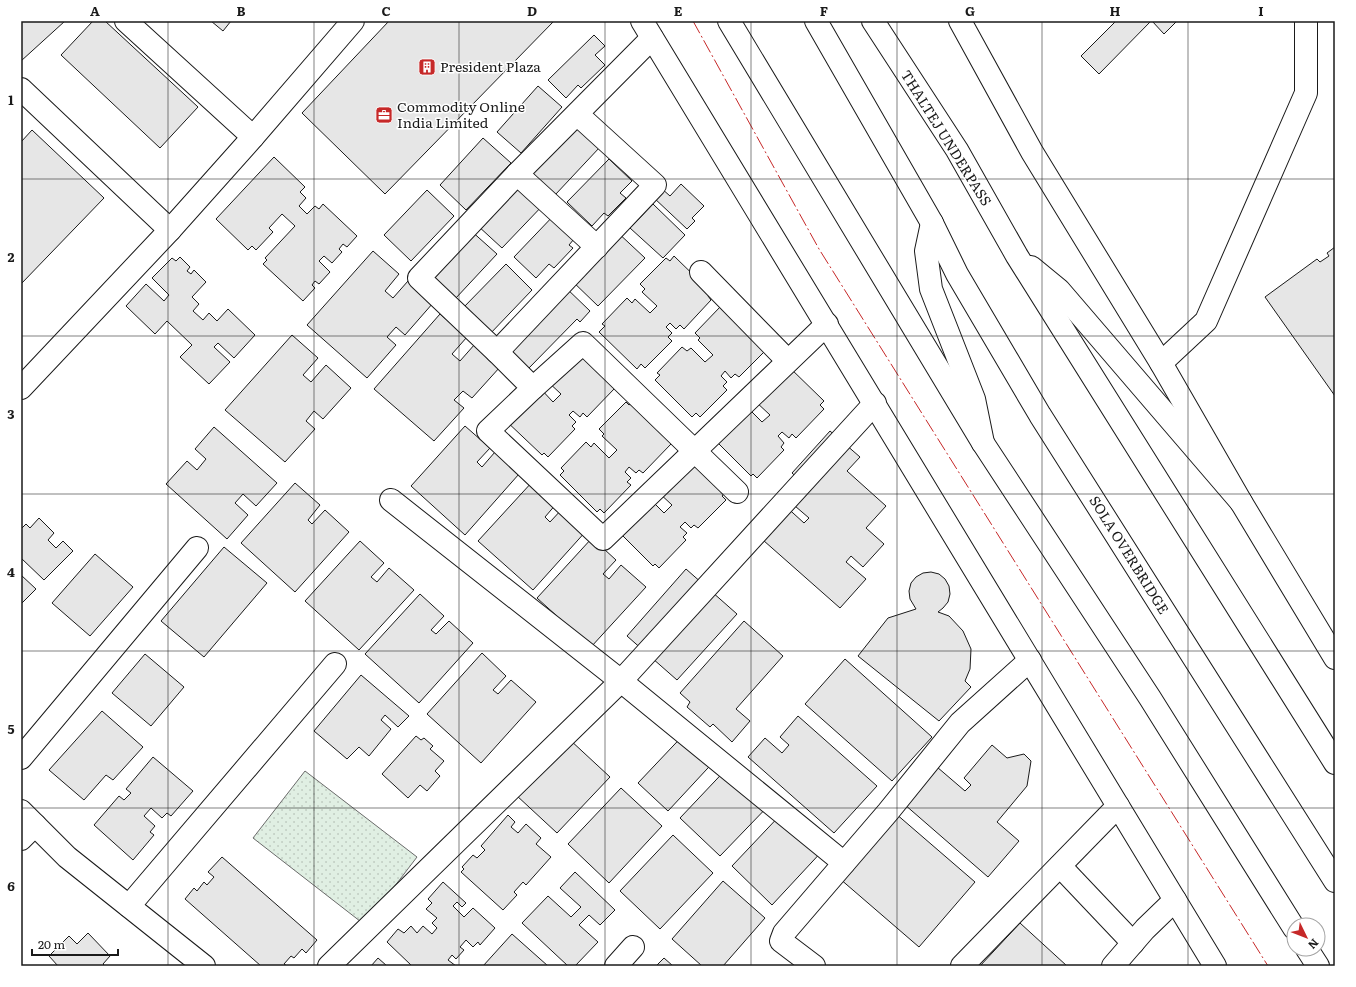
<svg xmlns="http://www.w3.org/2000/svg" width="1356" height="987" viewBox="0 0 1356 987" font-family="Literata,serif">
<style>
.grass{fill:url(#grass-dots);stroke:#6a6a6a}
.building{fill:#e6e6e6;stroke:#1a1a1a}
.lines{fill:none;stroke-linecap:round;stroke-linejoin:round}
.minor-casing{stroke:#1a1a1a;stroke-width:24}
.major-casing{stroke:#1a1a1a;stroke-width:24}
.highway-casing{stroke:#1a1a1a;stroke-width:24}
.minor{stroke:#fff;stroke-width:22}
.major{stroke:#fff;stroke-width:22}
.highway{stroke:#fff;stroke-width:22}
.power{stroke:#c62828;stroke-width:1;stroke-dasharray:14 3 2 3;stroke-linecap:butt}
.grid{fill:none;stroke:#1a1a1a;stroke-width:1;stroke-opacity:0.55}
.labels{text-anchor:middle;stroke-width:3;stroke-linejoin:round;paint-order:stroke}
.poi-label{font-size:14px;fill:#1a1a1a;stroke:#fff;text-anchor:start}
.street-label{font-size:14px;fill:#1a1a1a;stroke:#fff}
.neatline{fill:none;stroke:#1a1a1a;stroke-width:1.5}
.grid-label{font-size:13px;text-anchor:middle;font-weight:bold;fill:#1a1a1a}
</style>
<defs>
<pattern id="grass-dots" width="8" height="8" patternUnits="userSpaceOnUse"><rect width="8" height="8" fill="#e0efe3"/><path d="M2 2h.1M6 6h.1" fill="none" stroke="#c0ccc2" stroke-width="1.8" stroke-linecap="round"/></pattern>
</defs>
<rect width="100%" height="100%" fill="#fff"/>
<polygon class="grass" points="305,771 417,857 365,925 253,838"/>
<g class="building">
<polygon points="21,21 65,21 21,61"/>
<polygon points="93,21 105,21 198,107 160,148 61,55"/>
<polygon points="211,21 231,21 223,31"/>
<polygon points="389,21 554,21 385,194 302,113"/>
<polygon points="1116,21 1151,21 1099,74 1081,56"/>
<polygon points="1152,21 1177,21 1164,34"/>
<polygon points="594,35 605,46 595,55 605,65 581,88 578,85 566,98 548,80"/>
<polygon points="538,86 562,107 521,153 497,132"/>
<polygon points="572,120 600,147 555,195 527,167"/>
<polygon points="32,130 104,198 21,284 21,142"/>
<polygon points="483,138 511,163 466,210 440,185"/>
<polygon points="274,157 305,187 300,192 306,198 299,206 307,214 315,206 319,209 323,204 357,236 347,247 343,244 339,249 342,252 332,263 324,256 319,261 330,272 319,284 315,281 312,285 315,288 303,301 263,264 267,260 265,258 295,226 282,214 269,228 273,232 256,250 252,246 248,250 216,219"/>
<polygon points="609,159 632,181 620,193 626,198 608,216 604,213 592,226 567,202"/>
<polygon points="523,180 546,202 502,248 477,225"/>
<polygon points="681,184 704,206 692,218 695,221 687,229 653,197 661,188 670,196"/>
<polygon points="427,190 454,216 411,261 384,235"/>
<polygon points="653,204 685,235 663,258 630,228"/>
<polygon points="557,212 579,233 569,245 573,248 554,268 549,264 536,278 514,257"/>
<polygon points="469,229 497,254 455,299 427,274"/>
<polygon points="615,230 645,258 598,306 569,278"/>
<polygon points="1335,247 1335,396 1265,297 1317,259 1320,262 1329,256 1327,253"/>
<polygon points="373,251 399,274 385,291 393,298 408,281 433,303 405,335 396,327 387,337 396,345 367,378 307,325"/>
<polygon points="674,256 711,292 708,296 711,300 684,329 680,325 676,329 670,323 666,327 672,333 668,337 672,341 645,368 641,364 637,369 599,332 605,326 602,324 627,298 632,303 635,299 650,313 657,306 642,292 645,289 640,284 666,258 670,261"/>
<polygon points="180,257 190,267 187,271 191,274 194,270 206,282 192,297 199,304 193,311 203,320 209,313 217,321 228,309 255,335 234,358 218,343 214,347 230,362 209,384 180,357 192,345 167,321 155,334 126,306 146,284 164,301 169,295 152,278 172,258 176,261"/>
<polygon points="506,264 532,290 488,336 461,310"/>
<polygon points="563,285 590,311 580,322 577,319 528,369 504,345"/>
<polygon points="721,306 767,349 739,377 735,374 731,378 725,371 721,376 727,382 723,386 727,390 700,417 696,413 692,417 655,380 660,375 657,373 682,347 687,351 691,348 705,362 713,355 698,340 700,338 695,333"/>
<polygon points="440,314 467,337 452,354 460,361 475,344 500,367 472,398 463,391 454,400 464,408 434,441 374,389"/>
<polygon points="292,335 318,358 303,375 311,382 326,365 351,388 323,419 314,411 306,421 315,429 285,462 225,410"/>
<polygon points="576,346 615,388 587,417 583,413 580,417 573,411 569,415 576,422 572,426 575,429 548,457 544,453 542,455 504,419 539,387 553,402 561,394 546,380"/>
<polygon points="787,365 824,401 820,405 824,409 796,438 792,434 789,438 782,432 778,436 784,443 781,447 784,450 757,478 753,474 751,476 714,439 748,408 762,422 770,415 755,401"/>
<polygon points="634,401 671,436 667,440 671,444 643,473 639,470 636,473 629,467 625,472 631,478 627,482 631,485 604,513 600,509 597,512 560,475 564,471 561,468 586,442 591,447 594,443 609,458 617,450 602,436 604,434 599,429 626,402 629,405"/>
<polygon points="465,426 490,448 477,462 482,467 495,452 519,474 465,535 411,486"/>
<polygon points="214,427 277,483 256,506 243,494 235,503 248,515 227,539 166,484 187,461 197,470 206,459 195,449"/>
<polygon points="830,431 860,457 847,471 886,506 866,528 884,544 863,567 851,556 846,562 866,579 840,608 755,533 782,503 804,523 809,518 788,500 803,483 792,473"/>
<polygon points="689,456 726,491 722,496 726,500 698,528 694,525 691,528 685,522 680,527 687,533 683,537 686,540 659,568 655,564 653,566 616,529 650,499 664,513 672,505 657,491"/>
<polygon points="533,481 557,503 545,517 550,522 563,508 587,530 533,590 478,541"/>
<polygon points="295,483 320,505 308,520 312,524 325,510 349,532 295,592 241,543"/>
<polygon points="39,518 54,533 48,540 56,548 63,541 73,551 44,580 21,558 21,529 26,524 30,528"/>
<polygon points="592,538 616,560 603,574 609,579 621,565 646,587 591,647 537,598"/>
<polygon points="360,541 384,563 371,577 377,582 389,568 414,590 359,650 305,601"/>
<polygon points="224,547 267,583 204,657 161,621"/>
<polygon points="95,554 133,587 90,636 52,603"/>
<polygon points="686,569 737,614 677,680 627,636"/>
<polygon points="931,572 939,574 945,579 949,586 950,594 948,602 943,608 938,612 949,616 963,631 971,649 970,669 965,681 971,687 939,721 858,656 888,618 916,609 910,599 909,591 911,583 916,577 923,573"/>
<polygon points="21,575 36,589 21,604"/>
<polygon points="420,594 444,616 431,630 436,634 449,621 473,643 419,703 365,654"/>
<polygon points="744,621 783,656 736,709 750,721 732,742 713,724 710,727 687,707 690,702 680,693"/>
<polygon points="482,653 506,676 493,690 498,694 511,680 536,702 481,763 427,714"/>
<polygon points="145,654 184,687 151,726 112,693"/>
<polygon points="845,659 932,737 892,781 805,704"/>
<polygon points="361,675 409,716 398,727 385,715 381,720 391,729 369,756 359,747 347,759 314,731"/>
<polygon points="102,711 143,747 113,780 106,775 84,800 49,770"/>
<polygon points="798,716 877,786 834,833 748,757 765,738 782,753 789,745 780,737"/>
<polygon points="691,727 720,755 668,811 638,783"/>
<polygon points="416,736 421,740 424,738 433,746 430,749 444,761 435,771 440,776 427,791 420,785 408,798 382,774"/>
<polygon points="569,739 610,777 557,833 516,795"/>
<polygon points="992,745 1007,758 1024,754 1031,761 1027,786 997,822 1019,841 988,877 904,804 937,767 965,791 971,785 964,778"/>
<polygon points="153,757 193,791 171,816 167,813 162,818 151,808 144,816 155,826 150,832 154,835 133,860 94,825 119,796 124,800 131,793 126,789"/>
<polygon points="733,762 774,800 720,856 680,818"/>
<polygon points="621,788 662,826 609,883 568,844"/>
<polygon points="785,810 825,848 772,905 732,866"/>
<polygon points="895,813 975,882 919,947 839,878"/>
<polygon points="508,815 515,822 511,827 518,833 526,824 541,838 536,844 551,857 526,885 523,882 514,892 517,895 503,910 461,872 464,869 462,867 473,855 477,858 485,850 481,846"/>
<polygon points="673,835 713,873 660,929 620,891"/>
<polygon points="222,857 317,940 306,953 302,949 294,958 291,956 284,964 287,966 261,966 185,899 194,888 197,891 204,882 207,885 214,877 208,872"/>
<polygon points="575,872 615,910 600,925 589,915 579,925 598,942 575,966 568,966 522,923 548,896 571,917 581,907 560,888"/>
<polygon points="723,881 765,918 723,966 702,966 672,939"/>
<polygon points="443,882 466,903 462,907 457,902 453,906 464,917 473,908 495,928 480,945 478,942 473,947 466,940 460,947 464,950 456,959 452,955 448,960 456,966 412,966 387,942 398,929 404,933 411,926 417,933 423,926 432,934 437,928 432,923 437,918 426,909 432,903 428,899"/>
<polygon points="1020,923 1067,966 980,966"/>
<polygon points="88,933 110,956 103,964 105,966 58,966 49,956 69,936 77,944"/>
<polygon points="512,934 548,966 483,966"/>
<polygon points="378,958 387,966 371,966"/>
<polygon points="664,958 673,966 656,966"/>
</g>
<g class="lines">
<g class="minor-casing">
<g id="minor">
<polyline points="126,21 253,137"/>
<polyline points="642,21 1215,966"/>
<polyline points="21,89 170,230"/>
<polyline points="577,114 655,185 497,352 419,278 517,174 652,38"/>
<polyline points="517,174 597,247"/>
<polyline points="701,272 788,361"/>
<polyline points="497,352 533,388 488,431 603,539 827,324"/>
<polyline points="1161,363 1206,321 1306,93 1306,21"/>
<polyline points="21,388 170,230 253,137 353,21"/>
<polyline points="533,388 583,343 737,492"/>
<polyline points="391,500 621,681 875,403"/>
<polyline points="21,758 197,548"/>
<polyline points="21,811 67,857 204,966"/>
<polyline points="21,839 35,825"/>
<polyline points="1060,866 1133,943"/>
<polyline points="129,906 335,664"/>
<polyline points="329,966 621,681 844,863"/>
<polyline points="616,966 633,947"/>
<polyline points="814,966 781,941 784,933 888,812 960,723 1030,660"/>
<polyline points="962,966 1118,806"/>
<polyline points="1113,966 1145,929 1175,900"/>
</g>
</g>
<g class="major-casing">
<g id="major">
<polyline points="729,21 983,443 1150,698 1294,928"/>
<polyline points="960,21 1032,152 1161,363 1241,502 1335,658"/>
<polyline points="1307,949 1318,966"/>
</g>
</g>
<g class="highway-casing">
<g id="highway">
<polyline points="816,21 932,223 957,274 1040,415 1335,881"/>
<polyline points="873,21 957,150 1017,256 1335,763"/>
<polyline points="932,223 926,251 931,289 974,399 983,443"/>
<polyline points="1031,267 1059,290 1241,502"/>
</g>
</g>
<use href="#minor" class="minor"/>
<use href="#major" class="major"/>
<use href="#highway" class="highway"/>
<polyline class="power" points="693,21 819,249 1268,966"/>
</g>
<path class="grid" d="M168,21V966M314,21V966M459,21V966M605,21V966M751,21V966M897,21V966M1042,21V966M1188,21V966M21,179H1335M21,336H1335M21,494H1335M21,651H1335M21,808H1335"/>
<defs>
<g id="building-square" transform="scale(0.9)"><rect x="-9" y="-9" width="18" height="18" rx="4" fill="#c62828" stroke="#fff"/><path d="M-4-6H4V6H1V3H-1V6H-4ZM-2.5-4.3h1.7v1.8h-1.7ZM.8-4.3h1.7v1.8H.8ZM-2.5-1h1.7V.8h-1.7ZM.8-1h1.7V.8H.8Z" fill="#fff"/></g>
<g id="office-square" transform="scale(0.9)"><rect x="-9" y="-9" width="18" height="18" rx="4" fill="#c62828" stroke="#fff"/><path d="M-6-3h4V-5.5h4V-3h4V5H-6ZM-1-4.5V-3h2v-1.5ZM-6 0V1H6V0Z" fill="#fff"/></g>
</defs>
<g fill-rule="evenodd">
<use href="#building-square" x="427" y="67"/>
<use href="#office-square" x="384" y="115"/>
</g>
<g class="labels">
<g class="poi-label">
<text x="440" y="72">President Plaza</text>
<text x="397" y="112">Commodity Online<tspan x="397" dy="16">India Limited</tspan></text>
</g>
<g class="street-label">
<text transform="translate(946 138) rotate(58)" y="5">THALTEJ UNDERPASS</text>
<text transform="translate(1129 555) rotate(58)" y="5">SOLA OVERBRIDGE</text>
</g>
</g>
<rect width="1356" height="987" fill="none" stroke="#ffffff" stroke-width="44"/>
<g transform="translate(1306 937) rotate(133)"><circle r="19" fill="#ffffff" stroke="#a3a3a3"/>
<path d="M0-3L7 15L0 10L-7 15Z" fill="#c62828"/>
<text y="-6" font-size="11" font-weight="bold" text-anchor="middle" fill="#1a1a1a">N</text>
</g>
<path d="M32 949v6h86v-6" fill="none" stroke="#1a1a1a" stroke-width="2"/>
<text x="38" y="949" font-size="12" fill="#1a1a1a" stroke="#ffffff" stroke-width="3" paint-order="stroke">20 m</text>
<rect x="22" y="22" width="1312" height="943" class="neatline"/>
<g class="grid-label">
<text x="95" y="16">A</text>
<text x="241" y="16">B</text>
<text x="386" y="16">C</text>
<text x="532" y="16">D</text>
<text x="678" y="16">E</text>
<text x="824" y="16">F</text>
<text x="970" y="16">G</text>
<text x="1115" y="16">H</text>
<text x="1261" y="16">I</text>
<text x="11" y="105">1</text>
<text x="11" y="262">2</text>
<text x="11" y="419">3</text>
<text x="11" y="577">4</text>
<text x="11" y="734">5</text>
<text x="11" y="891">6</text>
</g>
</svg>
